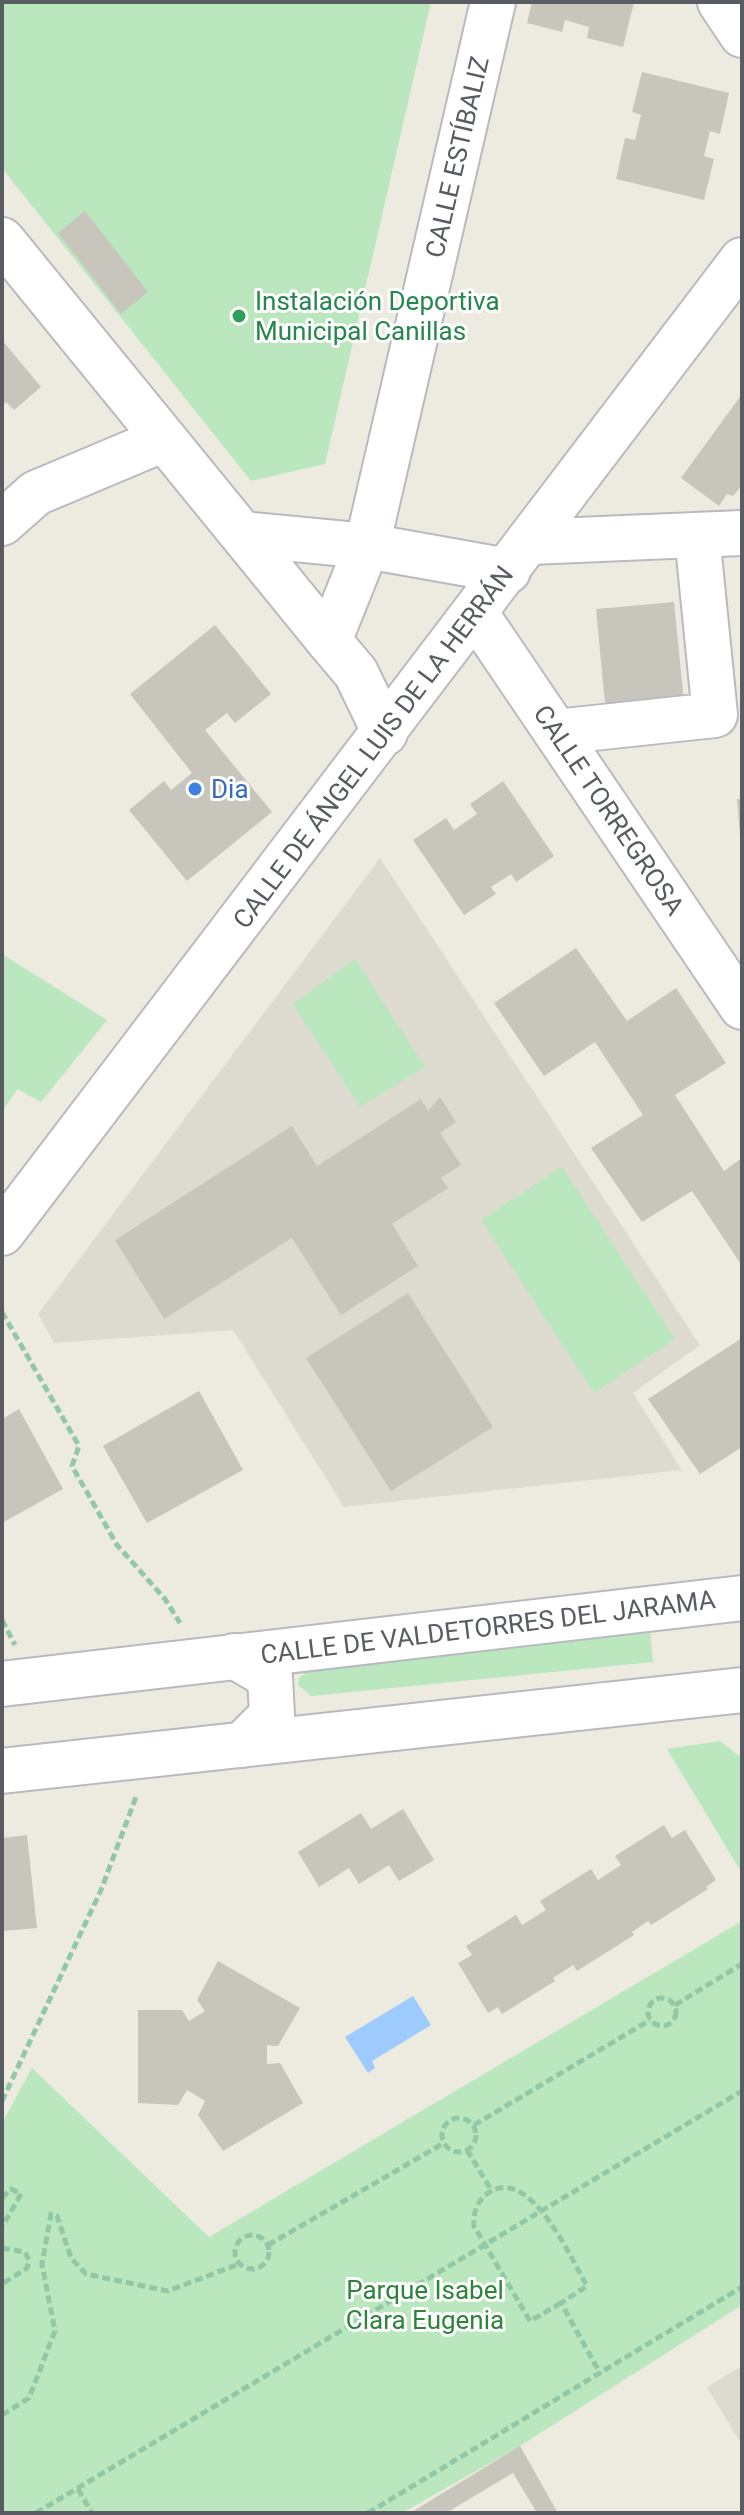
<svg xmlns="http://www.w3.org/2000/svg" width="744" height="2515" viewBox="0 0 744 2515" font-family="Roboto,sans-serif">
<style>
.education{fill:#dddbcf}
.green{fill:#bae7be}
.water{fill:#9ecbff}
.building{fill:#c8c5bd}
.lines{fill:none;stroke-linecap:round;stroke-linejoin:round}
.minor-casing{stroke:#b8bac0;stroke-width:48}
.path{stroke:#93c8a7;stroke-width:5;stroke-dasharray:8 4;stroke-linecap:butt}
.minor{stroke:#fff;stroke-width:44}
.leisure-dot{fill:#2e9e5b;stroke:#fff;stroke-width:3}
.shop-dot{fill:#3f7fe0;stroke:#fff;stroke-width:3}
.labels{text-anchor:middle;stroke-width:6;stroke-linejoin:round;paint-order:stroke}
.street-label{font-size:26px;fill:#595c62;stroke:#fff}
.leisure-label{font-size:26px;fill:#27864d;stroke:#fff;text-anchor:start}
.shop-label{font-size:26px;fill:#366cbe;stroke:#fff;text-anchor:start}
.park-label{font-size:26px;fill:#2e843a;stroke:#fff}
</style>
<rect width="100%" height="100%" fill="#edebe0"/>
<g class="education">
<polygon points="380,858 700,1345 633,1393 682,1470 344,1507 233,1330 54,1343 38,1314"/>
<polygon points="742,2366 742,2445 707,2387"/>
</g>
<g class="green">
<polygon points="2,2 431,2 325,464 251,481 2,168"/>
<polygon points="2,954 107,1020 41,1102 18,1089 2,1111"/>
<polygon points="355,959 425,1067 360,1107 293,1004"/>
<polygon points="562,1167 675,1339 594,1393 481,1220"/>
<polygon points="650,1630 653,1662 311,1696 298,1685 299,1678 308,1671 334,1664"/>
<polygon points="720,1741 742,1758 742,1873 667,1749"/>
<polygon points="742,1921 742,2305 520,2446 402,2513 2,2513 2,2123 32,2068 209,2237"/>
</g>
<polygon class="water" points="413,1996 431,2025 372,2061 375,2068 368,2073 345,2037"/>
<g class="building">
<polygon points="532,2 634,2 623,47 587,38 589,27 565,20 562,32 527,23"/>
<polygon points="642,72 729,93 720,134 710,131 704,156 714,159 704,200 616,179 625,138 635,140 641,115 632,112"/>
<polygon points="85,211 148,292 121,314 58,233"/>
<polygon points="2,340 41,387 14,410 6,402 2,406"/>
<polygon points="742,394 742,485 733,496 727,494 719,506 681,478"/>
<polygon points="674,602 685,712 606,714 596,609"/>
<polygon points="215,625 271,694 235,723 227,713 205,730 272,812 187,881 129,810 164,781 171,790 192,773 130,694"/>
<polygon points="503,781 554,856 516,882 511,874 491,887 496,894 464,915 413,840 446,818 454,830 477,814 470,804"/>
<polygon points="737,799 742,799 742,836 740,836"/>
<polygon points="576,948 627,1021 676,988 726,1063 675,1095 724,1171 742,1158 742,1266 692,1191 642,1222 591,1148 643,1115 595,1042 544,1076 494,1003"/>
<polygon points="440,1097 456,1122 440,1133 461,1165 441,1178 448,1188 392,1224 418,1266 341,1315 292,1238 164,1319 115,1240 292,1126 317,1166 421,1099 428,1111"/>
<polygon points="408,1293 493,1427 391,1491 306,1358"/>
<polygon points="742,1338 742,1447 700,1474 648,1399"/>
<polygon points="199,1391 243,1470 147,1523 103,1446"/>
<polygon points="19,1409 63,1489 2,1523 2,1419"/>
<polygon points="403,1809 434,1860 399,1881 389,1865 359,1884 349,1868 319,1887 298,1852 361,1813 371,1829"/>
<polygon points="664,1825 672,1838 685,1830 716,1880 706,1887 708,1889 651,1925 648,1921 632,1932 634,1935 577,1971 573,1965 553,1978 555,1981 502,2014 498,2007 488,2013 458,1963 472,1955 466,1946 516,1915 522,1925 546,1910 540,1901 591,1869 598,1880 621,1865 615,1856"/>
<polygon points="27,1835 37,1928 2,1931 2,1838"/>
<polygon points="218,1961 300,2008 278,2046 267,2045 267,2064 280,2063 303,2103 223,2151 198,2115 205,2101 187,2090 178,2105 138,2103 138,2010 182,2010 189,2021 205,2011 197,2000"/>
<polygon points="520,2446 558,2513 537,2513 513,2473 446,2513 410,2513"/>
</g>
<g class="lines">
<g class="minor-casing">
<g id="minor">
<polyline points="720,2 742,35"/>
<polyline points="2,240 329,641"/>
<polyline points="2,523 36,493 162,440"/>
<polyline points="243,534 367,546 493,2"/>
<polyline points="530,542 742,533"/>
<polyline points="476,614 742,1007"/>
<polyline points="556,732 715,715 697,535"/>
<polyline points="385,733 356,673 329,641 367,546 508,571"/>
<polyline points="2,1233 742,260"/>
<polyline points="234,1656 270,1677 272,1715 242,1745"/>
<polyline points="2,1684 742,1598"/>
<polyline points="2,1771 742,1690"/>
</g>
</g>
<g class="path">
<polyline points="2,1312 79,1446 72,1466 117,1545 165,1599 180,1623"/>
<polyline points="2,1620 15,1645"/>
<circle cx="662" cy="2012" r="14"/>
<polyline points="675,2005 742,1964"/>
<polyline points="2,2101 101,1890 136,1797"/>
<circle cx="459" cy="2135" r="17"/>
<polyline points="474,2125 650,2020"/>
<polyline points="467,2150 492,2191"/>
<polyline points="2,2198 11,2189 21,2194 2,2227"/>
<circle cx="252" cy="2252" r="17"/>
<polyline points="268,2245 444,2143"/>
<polyline points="2,2248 25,2252 29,2260 27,2268 2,2284"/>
<path d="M561,2303L530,2321L474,2226C473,2213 477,2201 488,2193C530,2164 571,2259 587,2286L561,2303L600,2373"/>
<polyline points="2,2415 29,2398 55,2331 42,2264 51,2214 57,2216 71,2258 86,2274 168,2291 239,2264"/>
<polyline points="78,2489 92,2513"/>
<polyline points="36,2513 742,2091"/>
<polyline points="368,2513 742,2287"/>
</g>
<use href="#minor" class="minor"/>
</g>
<circle class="leisure-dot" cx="239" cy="316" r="8"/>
<circle class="shop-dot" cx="195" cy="789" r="8"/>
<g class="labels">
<g class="street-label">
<text transform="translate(457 157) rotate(-77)" y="9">CALLE ESTÍBALIZ</text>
<text transform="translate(373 747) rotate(-53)" y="9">CALLE DE ÁNGEL LUIS DE LA HERRÁN</text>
<text transform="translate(609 810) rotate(56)" y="9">CALLE TORREGROSA</text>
<text transform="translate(488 1627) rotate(-7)" y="9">CALLE DE VALDETORRES DEL JARAMA</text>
</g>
<g class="leisure-label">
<text x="255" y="310">Instalación Deportiva<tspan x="255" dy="30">Municipal Canillas</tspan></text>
</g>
<g class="shop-label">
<text x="211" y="798">Dia</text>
</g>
<g class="park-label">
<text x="425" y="2299">Parque Isabel<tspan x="425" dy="30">Clara Eugenia</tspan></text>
</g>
</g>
<rect width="744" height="2515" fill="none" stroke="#595c62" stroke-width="8"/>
</svg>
